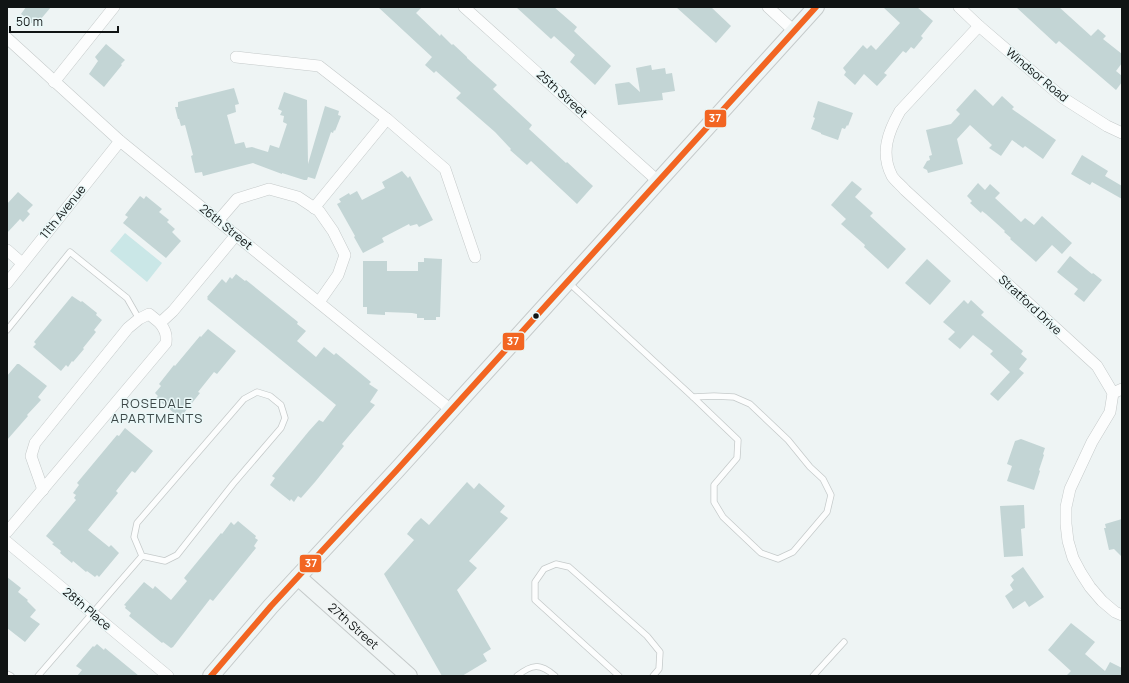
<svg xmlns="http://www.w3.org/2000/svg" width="1129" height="683" viewBox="0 0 1129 683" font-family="Manrope,sans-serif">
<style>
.green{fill:#cae7e7}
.building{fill:#c3d5d5}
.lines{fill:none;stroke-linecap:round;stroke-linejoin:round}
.lane-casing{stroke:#c5caca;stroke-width:7}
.street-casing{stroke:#c5caca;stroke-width:12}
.secondary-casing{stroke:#c5caca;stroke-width:18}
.lane{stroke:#fcfdfd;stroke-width:5.5}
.street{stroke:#fcfdfd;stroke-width:11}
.secondary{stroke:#f0f5f5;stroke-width:16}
.bus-1-casing{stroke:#eaf8f8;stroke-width:9}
.bus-1{stroke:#f26522;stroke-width:6}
.bus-dot{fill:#101414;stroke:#eaf8f8;stroke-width:1.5}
.labels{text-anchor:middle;stroke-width:3;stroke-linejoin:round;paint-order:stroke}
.street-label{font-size:12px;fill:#101414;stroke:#eaf8f8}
.neighbourhood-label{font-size:13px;letter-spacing:1px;fill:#3c4747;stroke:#eaf8f8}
.line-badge{stroke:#eaf8f8;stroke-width:1.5}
.badge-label{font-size:11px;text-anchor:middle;font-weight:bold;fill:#fff}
</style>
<rect width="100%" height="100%" fill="#eef4f4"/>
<polygon class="green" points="125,233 162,263 147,282 110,251"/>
<g class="building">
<polygon points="26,7 51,7 35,26 21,14"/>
<polygon points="378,7 422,7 416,13 440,36 441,34 452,45 453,44 467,57 467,58 497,85 493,89 532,125 529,129 566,163 567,162 593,186 577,204 531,161 527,165 510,150 511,149 495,132 456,98 461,93 436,71 434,73 425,65 432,57"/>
<polygon points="516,7 554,7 577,27 574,31 611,66 595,85 570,62 575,55 554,36 551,39"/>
<polygon points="676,7 711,7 731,26 716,43"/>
<polygon points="883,7 917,7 933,21 921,36 923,38 914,49 911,47 906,53 903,51 884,73 887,75 877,86 864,74 855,85 844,75 846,72 843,68 863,45 867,49 871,45 876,50 900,23"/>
<polygon points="1016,7 1059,7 1091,36 1098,29 1106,36 1103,39 1122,54 1122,63 1116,71 1122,76 1122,82 1116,90 1059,41 1056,44"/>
<polygon points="106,44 125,60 121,64 122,65 104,87 89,74 98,61 95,57"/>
<polygon points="651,65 652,70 665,68 666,74 672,73 675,91 662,93 663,100 618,105 615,84 629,82 640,92 636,68"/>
<polygon points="234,88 239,104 235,105 236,112 227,115 235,144 244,142 246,148 252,147 268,152 270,145 279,148 287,124 283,122 284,116 280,115 282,111 278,109 284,92 307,100 308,164 325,106 339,111 338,115 341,116 335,131 334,130 333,133 331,132 315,179 308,177 307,180 304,180 282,173 282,174 253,163 203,176 202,172 195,173 191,156 193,155 185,125 181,126 179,119 178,119 175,107 178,107 178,102"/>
<polygon points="975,89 993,106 1002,96 1014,107 1012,109 1056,140 1043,159 1025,146 1023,148 1012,140 1001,156 989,148 992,145 970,125 957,139 963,164 928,173 927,170 923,168 927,161 930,160 929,156 932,155 926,130 951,124 960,114 956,110"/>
<polygon points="818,101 853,113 848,126 847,125 845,129 842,128 838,140 821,134 821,133 811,129 815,118 813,117"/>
<polygon points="1082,155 1108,171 1105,176 1122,186 1122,199 1092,182 1090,185 1071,174"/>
<polygon points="402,171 408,178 410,176 433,220 419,227 417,224 410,226 409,224 382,238 384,242 363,253 354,237 355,236 337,204 341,202 339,199 349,193 350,195 357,191 362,200 385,188 382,182"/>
<polygon points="852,181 862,189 855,197 873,213 870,216 906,249 888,269 864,247 865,245 841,224 846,219 831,205"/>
<polygon points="978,183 985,190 990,184 1000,193 995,198 1021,222 1025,218 1034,225 1042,216 1072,243 1062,254 1052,245 1036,262 1010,239 1011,238 1004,232 1005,231 986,214 982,211 981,213 970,203 972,201 967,196"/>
<polygon points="18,192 33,205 27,211 30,214 23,222 20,219 7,233 7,204"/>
<polygon points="140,196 144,199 146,196 162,209 159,212 169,220 167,222 175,229 172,232 181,241 166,258 123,223 128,217 125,215"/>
<polygon points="1070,256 1092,274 1093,273 1102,280 1084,302 1074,294 1078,289 1057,272"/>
<polygon points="424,258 442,259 440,317 436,317 436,320 424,320 424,318 417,318 417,314 412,313 385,312 385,315 367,314 367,307 363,307 363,261 387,261 387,271 418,271 418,262 424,262"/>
<polygon points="927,259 951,281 930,305 905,283"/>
<polygon points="236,274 245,281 246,280 298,322 297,324 306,331 297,341 316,357 324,347 334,355 336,353 371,382 369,384 378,390 370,402 375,405 342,444 344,446 315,482 301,498 298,496 294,502 291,499 290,501 270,485 275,478 272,476 309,431 319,420 323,422 336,405 207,299 208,298 207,297 222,279 226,283 230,277 232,279"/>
<polygon points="72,296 81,302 82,301 97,313 96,315 102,320 94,330 96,332 83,348 84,349 73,362 72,361 68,367 66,365 61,371 33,347 36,344 34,342"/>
<polygon points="964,300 968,304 971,300 984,312 981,315 1023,351 1021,354 1027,359 1019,369 1024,373 998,401 990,394 1010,372 990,354 993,351 973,335 960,349 948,339 955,332 943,322"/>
<polygon points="208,329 236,351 217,374 214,372 198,392 200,393 180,418 156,398 158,396 155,393 161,386 159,384 174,365 175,366 200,336 201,337"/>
<polygon points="17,364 19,364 47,386 38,397 41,400 27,415 28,416 7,440 7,376"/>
<polygon points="125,428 153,451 135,473 132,471 116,491 118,493 88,530 109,547 111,545 119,553 99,577 97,575 95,577 87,571 86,572 73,561 72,563 60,553 61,551 52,544 54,543 46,536 76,500 74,498 76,495 73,493 79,485 77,483 117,435 119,436"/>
<polygon points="1021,439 1045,448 1043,454 1044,455 1039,470 1040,471 1034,490 1007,481 1012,466 1007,464 1015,441"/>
<polygon points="467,482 474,489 479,483 505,506 500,512 508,518 469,561 477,568 457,590 491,649 483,654 487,661 462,676 442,676 384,574 414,540 407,534 414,525 421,518 429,525"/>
<polygon points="1024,505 1025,528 1021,529 1023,556 1004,557 1000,506"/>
<polygon points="1122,519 1122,557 1114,549 1109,550 1104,528 1106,528 1105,524"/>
<polygon points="238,521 256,536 255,538 258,540 254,546 256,548 213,601 210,599 173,647 171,648 163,642 162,643 129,616 131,613 125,608 126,606 124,605 144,582 153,589 155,586 171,600 187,581 184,578 221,533 222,534 231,522 234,525"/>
<polygon points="1023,567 1044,597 1029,607 1025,601 1013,609 1005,596 1013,590 1010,585 1014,580 1011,576"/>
<polygon points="7,577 21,588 18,592 28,600 27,601 36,610 30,617 40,624 25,642 7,628"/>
<polygon points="1071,623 1095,642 1085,654 1105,671 1110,662 1122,668 1122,676 1066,676 1071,671 1048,650"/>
<polygon points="97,644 104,650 105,648 139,676 77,676 82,670 76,666 93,646 94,647"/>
</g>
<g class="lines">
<g class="lane-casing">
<g id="lane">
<polyline points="568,282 693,397"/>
<polyline points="7,330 70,252 127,298 139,319"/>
<polygon points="714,396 734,397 750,404 788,440 810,467 823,479 831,495 827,512 793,552 778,559 761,553 723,517 714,502 714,485 737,458 738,440 693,397"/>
<polyline points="7,674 11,676"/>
<polyline points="38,676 142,556 165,561 177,555 233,484 281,428 285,418 281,405 270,396 257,392 244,399 137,523 134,537 142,556"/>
<path d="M517,676C532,664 540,663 555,676"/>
<polyline points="619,676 535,600 535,582 544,569 556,564 569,567 647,636 660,652 659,669 653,676"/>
<polyline points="813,676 844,642"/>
</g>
</g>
<g class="street-casing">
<g id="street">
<polyline points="464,7 659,182"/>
<polyline points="768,7 794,31"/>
<polyline points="959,7 979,26 1063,98 1107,126 1122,133"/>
<path d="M979,26L900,111C888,132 880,153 892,176C895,181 901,185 905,190L1097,366L1113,393L1110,412L1092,442L1070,489L1066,507V524L1068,541L1073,558L1081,573L1090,587L1102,601L1115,612L1122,615"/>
<polyline points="7,38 120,141 451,410"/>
<polyline points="236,57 319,66 387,119 445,169 475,257"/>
<polyline points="54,82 114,7"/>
<polyline points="314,208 387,119"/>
<polyline points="218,221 237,199 269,189 298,197 319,211 333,231 345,255 338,275 319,302"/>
<polyline points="7,250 22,263"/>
<polyline points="7,283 120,141"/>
<polyline points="1113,393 1122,389"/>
<polyline points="43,490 31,456 35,443 128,328 139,319 149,314 160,323"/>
<path d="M7,532L166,343C167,334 165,330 160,323L173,311L236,235"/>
<polyline points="7,542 168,676"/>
</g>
</g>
<g class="secondary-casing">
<g id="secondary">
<path id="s1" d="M298,577L409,676"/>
<polyline points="211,676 271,606 396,471 816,7"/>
</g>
</g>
<use href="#lane" class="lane"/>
<use href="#street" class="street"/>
<use href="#secondary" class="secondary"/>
<g class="bus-1-casing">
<polyline id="bus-1" points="211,676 271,606 396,471 816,7"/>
</g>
<use href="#bus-1" class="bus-1"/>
</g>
<circle class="bus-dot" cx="536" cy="316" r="3.5"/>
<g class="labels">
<g class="street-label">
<text transform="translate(1037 75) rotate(40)" y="4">Windsor Road</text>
<text transform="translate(562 94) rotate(42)" y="4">25th Street</text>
<text transform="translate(63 212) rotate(-51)" y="4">11th Avenue</text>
<text transform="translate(226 227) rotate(39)" y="4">26th Street</text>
<text transform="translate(1030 305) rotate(43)" y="4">Stratford Drive</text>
<text transform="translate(87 609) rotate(40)" y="4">28th Place</text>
<text dy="4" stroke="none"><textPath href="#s1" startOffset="74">27th Street</textPath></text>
</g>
<g class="neighbourhood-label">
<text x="157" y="408">ROSEDALE<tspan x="157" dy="15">APARTMENTS</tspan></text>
</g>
</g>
<g class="line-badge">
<rect x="704" y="109" width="23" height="19" rx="4" fill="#f26522"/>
<rect x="502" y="332" width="23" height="19" rx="4" fill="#f26522"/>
<rect x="299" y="554" width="23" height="19" rx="4" fill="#f26522"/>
</g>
<g class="badge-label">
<text x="715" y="122">37</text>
<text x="513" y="345">37</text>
<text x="311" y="567">37</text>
</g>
<rect width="1129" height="683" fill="none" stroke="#101414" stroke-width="16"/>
<path d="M10 26v6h108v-6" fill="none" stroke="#101414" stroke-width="2"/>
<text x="16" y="26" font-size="12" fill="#101414" stroke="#eaf8f8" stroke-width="3" paint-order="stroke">50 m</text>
</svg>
